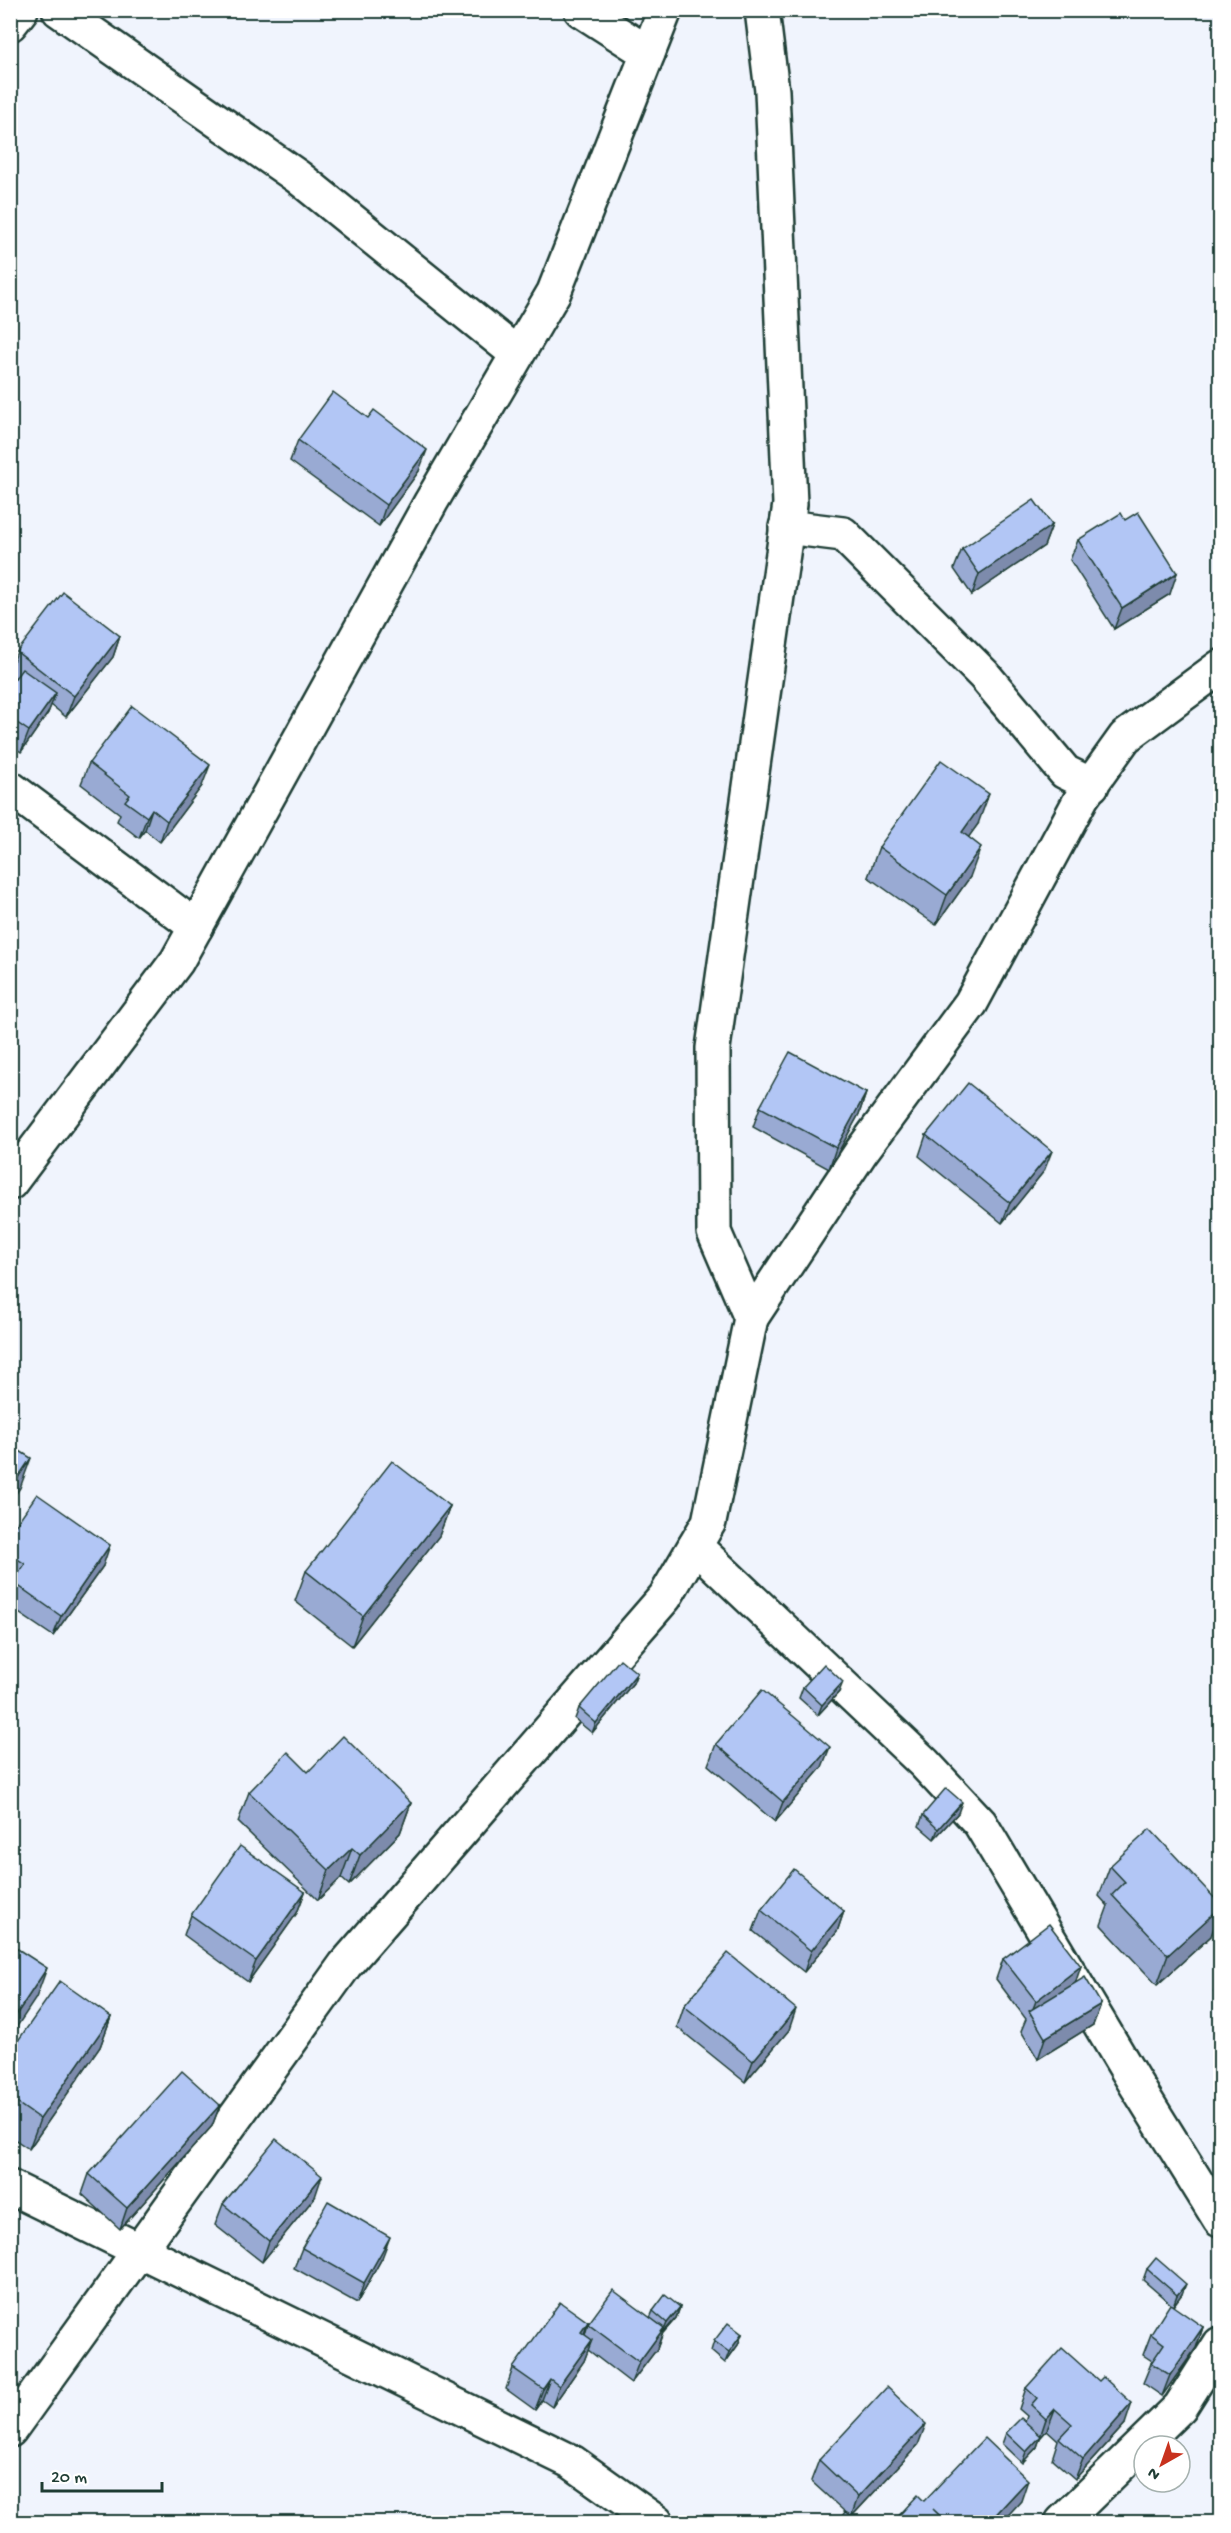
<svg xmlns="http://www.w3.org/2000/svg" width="1231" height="2533" viewBox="0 0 1231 2533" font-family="'Gochi Hand',sans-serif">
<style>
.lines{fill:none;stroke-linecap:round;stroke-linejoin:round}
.street-casing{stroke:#1f3d34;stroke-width:38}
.street{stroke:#fff;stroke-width:33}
.wall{fill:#99aad3;stroke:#1f3d34;stroke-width:1.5}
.shaded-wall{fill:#7d8bac;stroke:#1f3d34;stroke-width:1.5}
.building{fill:#b2c6f5;stroke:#1f3d34;stroke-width:1.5}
</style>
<rect width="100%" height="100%" fill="#f0f4fd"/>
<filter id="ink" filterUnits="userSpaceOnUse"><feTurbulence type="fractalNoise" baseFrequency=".0167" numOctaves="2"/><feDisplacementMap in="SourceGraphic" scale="12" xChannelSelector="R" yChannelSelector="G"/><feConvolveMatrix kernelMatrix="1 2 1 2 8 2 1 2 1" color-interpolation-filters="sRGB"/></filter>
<g filter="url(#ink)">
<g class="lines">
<g class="street-casing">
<g id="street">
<polyline points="59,10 298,177 517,354"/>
<polyline points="581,10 648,53"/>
<polyline points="10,24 21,10"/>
<polyline points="786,527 843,534 984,675 1065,772 1092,785"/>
<polyline points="10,788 196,927"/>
<polyline points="10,1183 177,961 431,502 554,292 665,10"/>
<polyline points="751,1318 861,1152 971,1003 1082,797 1125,737 1220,667"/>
<polyline points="695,1546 924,1763 980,1823 1135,2083 1220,2220"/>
<polyline points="10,2187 572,2462 656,2522"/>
<polyline points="10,2430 345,1965 665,1597 709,1522 751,1318 714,1232 713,1048 790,504 772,91 762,10"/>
<polyline points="1062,2522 1180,2407 1220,2344"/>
</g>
</g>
<use href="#street" class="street"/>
</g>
<g class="wall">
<polygon points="368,418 419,471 379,526 290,461 298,440"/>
<polygon points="1125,520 1170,594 1114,629 1070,560 1078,540"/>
<polygon points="1052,525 1044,546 972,595 954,569 962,549"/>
<polygon points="120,636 113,657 66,717 51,705 48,713 21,752 10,744 10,685 16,678 10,674 10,669 17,652"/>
<polygon points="89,763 202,786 160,842 145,830 139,838 117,821 120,814 81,784"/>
<polygon points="978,824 968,837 970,877 936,925 868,877 879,847"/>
<polygon points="866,1093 859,1114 829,1169 753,1127 760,1107"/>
<polygon points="926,1135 1044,1171 1002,1223 919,1156"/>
<polygon points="450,1506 439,1536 352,1646 295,1601 306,1571"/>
<polygon points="1221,1519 1221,1529 1218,1526"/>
<polygon points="10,1533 103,1566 53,1636 10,1607 10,1588 13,1582 10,1580"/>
<polygon points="637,1673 633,1683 592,1733 575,1719 579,1708"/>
<polygon points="803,1687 839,1692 818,1715 799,1698"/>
<polygon points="716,1744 822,1767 775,1822 708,1765"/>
<polygon points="308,1772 411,1803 400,1833 349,1885 341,1878 318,1900 238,1822 249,1792"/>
<polygon points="958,1813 934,1839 919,1826 923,1815"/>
<polygon points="1110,1866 1221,1905 1221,1909 1211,1936 1157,1985 1101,1925 1108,1906 1099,1896"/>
<polygon points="305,1892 297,1913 248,1982 184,1935 191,1915"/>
<polygon points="761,1910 844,1911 837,1932 804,1972 753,1931"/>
<polygon points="1003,1959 1076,1982 1101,2004 1093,2025 1038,2059 1021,2031 1026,2019 996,1979"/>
<polygon points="1221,1975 1221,1999 1214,1992"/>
<polygon points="684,2006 789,2030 745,2082 677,2027"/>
<polygon points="111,2017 100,2047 29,2149 10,2136 10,2052"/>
<polygon points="220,2105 212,2126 120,2229 82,2194 89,2174"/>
<polygon points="315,2197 262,2262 215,2225 223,2204"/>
<polygon points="302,2248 382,2258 357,2303 294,2268"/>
<polygon points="1147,2269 1182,2294 1173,2306 1143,2280"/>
<polygon points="680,2307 676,2318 663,2333 657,2349 631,2383 588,2350 584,2361 552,2407 542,2400 535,2410 506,2389 513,2368 588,2322 585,2335 588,2324 650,2318 653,2311"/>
<polygon points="1203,2327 1196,2348 1162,2396 1143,2383 1152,2361 1143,2355 1151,2334"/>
<polygon points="742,2334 738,2345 725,2363 711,2351 714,2341"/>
<polygon points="1026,2388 1125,2424 1075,2479 1052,2459 1058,2440 1047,2430 1040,2438 1037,2447 1022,2463 1002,2444 1006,2433 1025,2422 1027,2416 1019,2409"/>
<polygon points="918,2445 852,2516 845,2512 811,2481 819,2460"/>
</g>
<g class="shaded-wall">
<polygon points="427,450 419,471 379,526 386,505"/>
<polygon points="1052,525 1044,546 972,595 979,574"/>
<polygon points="1177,573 1170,594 1114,629 1122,608"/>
<polygon points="120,636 113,657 66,717 74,696"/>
<polygon points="56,693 48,713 21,752 29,731"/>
<polygon points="210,765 202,786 160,842 167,821"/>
<polygon points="989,794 978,824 951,862 962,832"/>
<polygon points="152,809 145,830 139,838 147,817"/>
<polygon points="981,847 970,877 936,925 947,895"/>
<polygon points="866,1093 859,1114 829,1169 836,1148"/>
<polygon points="1052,1151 1044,1171 1002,1223 1010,1203"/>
<polygon points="31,1458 20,1488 10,1502 10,1489"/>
<polygon points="450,1506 439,1536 352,1646 363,1616"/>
<polygon points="110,1545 103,1566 53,1636 61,1616"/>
<polygon points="637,1673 633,1683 592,1733 596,1723"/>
<polygon points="843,1682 839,1692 818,1715 822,1705"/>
<polygon points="830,1747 822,1767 775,1822 783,1802"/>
<polygon points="962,1802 958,1813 934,1839 938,1829"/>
<polygon points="411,1803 400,1833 349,1885 360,1855"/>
<polygon points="352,1848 341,1878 318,1900 329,1870"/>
<polygon points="305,1892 297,1913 248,1982 256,1961"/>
<polygon points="1221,1907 1211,1936 1157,1985 1168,1955"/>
<polygon points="844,1911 837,1932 804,1972 811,1951"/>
<polygon points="1081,1966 1074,1987 1031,2014 1036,2001"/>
<polygon points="47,1968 36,1998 10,2037 10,2025 12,2021"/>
<polygon points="1101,2004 1093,2025 1038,2059 1045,2038"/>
<polygon points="796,2009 789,2030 745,2082 753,2061"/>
<polygon points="111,2017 100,2047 29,2149 40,2119"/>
<polygon points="220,2105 212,2126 120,2229 127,2208"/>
<polygon points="322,2176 315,2197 262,2262 269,2241"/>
<polygon points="390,2237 382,2258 357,2303 364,2283"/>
<polygon points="1186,2284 1182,2294 1173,2306 1177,2295"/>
<polygon points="680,2307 676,2318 663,2333 667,2323"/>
<polygon points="588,2322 581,2343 581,2332"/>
<polygon points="1203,2327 1196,2348 1162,2396 1170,2375"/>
<polygon points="664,2328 657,2349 631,2383 639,2362"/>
<polygon points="742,2334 738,2345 725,2363 729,2352"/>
<polygon points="592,2340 584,2361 552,2407 559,2386"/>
<polygon points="550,2379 542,2400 535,2410 543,2389"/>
<polygon points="1132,2403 1125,2424 1075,2479 1083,2459"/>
<polygon points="1055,2409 1047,2430 1040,2438 1037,2447 1022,2463 1026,2452 1040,2437 1046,2419"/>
<polygon points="926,2424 918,2445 851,2517 858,2497"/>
<polygon points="1028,2480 1021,2501 1001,2523 988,2523"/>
</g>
<g class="building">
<polygon points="333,392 368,418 374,410 427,450 386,505 298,440"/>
<polygon points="1034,500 1052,525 979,574 962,549"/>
<polygon points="1138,512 1177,573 1122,608 1078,540 1121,513 1125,520"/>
<polygon points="63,592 120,636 74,696 17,652"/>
<polygon points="22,669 56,693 29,731 10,718 10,685"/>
<polygon points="132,706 210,765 167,821 152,809 147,817 125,801 130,795 89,763"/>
<polygon points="941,760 989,794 962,832 981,847 947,895 879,847"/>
<polygon points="790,1052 866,1093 836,1148 760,1107"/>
<polygon points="968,1083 1052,1151 1010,1203 926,1135"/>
<polygon points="10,1445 31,1458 10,1489"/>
<polygon points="392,1461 450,1506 363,1616 306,1571"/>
<polygon points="37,1494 110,1545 61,1616 13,1582 25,1564 10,1554 10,1533"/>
<polygon points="620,1659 637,1673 596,1723 579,1708"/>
<polygon points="824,1664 843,1682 822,1705 803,1687"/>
<polygon points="762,1690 830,1747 783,1802 716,1744"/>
<polygon points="343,1736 411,1803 360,1855 352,1848 329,1870 249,1792 288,1752 308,1772"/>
<polygon points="946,1788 962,1802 938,1829 923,1815"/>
<polygon points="1150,1829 1221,1905 1221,1907 1168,1955 1112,1895 1125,1882 1110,1866"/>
<polygon points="240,1846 305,1892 256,1961 191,1915"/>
<polygon points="794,1869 844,1911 811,1951 761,1910"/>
<polygon points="1049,1924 1081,1966 1036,2001 1003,1959"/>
<polygon points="10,1944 47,1968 12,2021 10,2021"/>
<polygon points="728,1953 796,2009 753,2061 684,2006"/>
<polygon points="1085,1977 1101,2004 1045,2038 1029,2011"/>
<polygon points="60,1981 111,2017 40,2119 10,2098 10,2052"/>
<polygon points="182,2071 220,2105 127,2208 89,2174"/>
<polygon points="276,2139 322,2176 269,2241 223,2204"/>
<polygon points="328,2201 390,2237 364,2283 302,2248"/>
<polygon points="1156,2258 1186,2284 1177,2295 1147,2269"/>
<polygon points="613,2290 664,2328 639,2362 588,2324"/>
<polygon points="665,2295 680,2307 667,2323 653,2311"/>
<polygon points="560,2302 588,2322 581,2332 592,2340 559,2386 550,2379 543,2389 513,2368"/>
<polygon points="1170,2304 1203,2327 1170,2375 1151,2363 1164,2344 1151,2334"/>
<polygon points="728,2323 742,2334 729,2352 714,2341"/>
<polygon points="1062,2348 1099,2381 1103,2377 1132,2403 1083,2459 1059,2438 1072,2424 1055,2409 1046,2419 1031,2405 1037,2398 1026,2388"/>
<polygon points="887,2387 926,2424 858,2497 819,2460"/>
<polygon points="1021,2418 1041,2436 1026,2452 1006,2433"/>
<polygon points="984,2438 1028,2480 988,2523 948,2523 933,2509 947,2523 892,2523 918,2495 924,2501"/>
<polygon points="845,2512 860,2523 837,2523"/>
</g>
</g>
<rect width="1231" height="2533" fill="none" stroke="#fff" stroke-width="36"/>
<rect x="18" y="18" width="1195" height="2497" fill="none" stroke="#1f3d34" stroke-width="2" filter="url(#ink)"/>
<g transform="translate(1162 2464) rotate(220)"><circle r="28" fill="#ffffff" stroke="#a5b1ae" stroke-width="1.5"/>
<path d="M0-4.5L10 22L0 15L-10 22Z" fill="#c8321e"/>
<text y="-9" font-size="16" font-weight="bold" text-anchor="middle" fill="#1f3d34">N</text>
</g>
<path d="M42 2482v9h120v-9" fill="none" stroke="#1f3d34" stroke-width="3"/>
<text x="51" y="2482" font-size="18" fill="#1f3d34" stroke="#ffffff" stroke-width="4.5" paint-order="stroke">20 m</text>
</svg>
